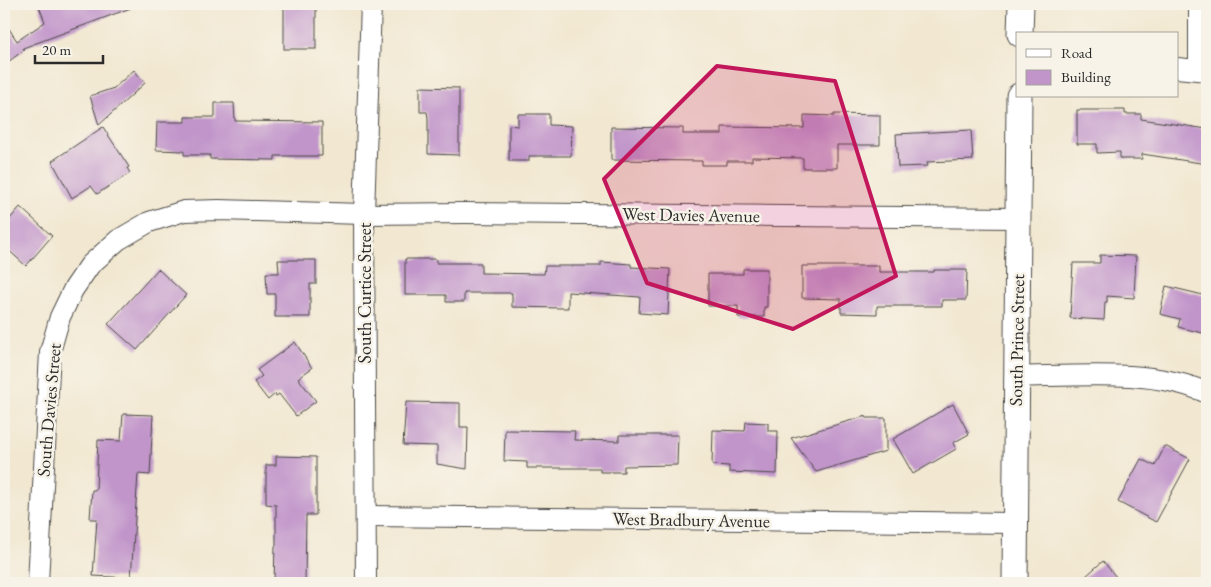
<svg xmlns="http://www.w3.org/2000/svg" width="1211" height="587" viewBox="0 0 1211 587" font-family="'EB Garamond',serif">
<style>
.building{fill:#c195ca}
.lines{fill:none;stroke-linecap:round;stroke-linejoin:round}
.minor-casing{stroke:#494744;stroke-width:22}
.tertiary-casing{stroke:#494744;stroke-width:27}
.minor{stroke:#fff;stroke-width:20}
.tertiary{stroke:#fff;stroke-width:25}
.marked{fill:#c2185b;fill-opacity:0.2;stroke:#c2185b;stroke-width:4;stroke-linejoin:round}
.labels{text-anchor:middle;stroke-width:5;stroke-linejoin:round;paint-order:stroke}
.street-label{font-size:18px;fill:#2b2b2b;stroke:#f7f3e8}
</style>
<rect width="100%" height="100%" fill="#f7f3e8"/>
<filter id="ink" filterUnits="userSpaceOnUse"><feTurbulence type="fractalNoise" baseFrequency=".02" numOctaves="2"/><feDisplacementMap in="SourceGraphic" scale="10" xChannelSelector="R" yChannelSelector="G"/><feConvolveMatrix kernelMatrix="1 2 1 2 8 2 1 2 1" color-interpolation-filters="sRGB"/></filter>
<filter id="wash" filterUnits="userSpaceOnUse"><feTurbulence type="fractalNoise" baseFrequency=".0096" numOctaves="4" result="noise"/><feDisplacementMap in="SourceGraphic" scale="20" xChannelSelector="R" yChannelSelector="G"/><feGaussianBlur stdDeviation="1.12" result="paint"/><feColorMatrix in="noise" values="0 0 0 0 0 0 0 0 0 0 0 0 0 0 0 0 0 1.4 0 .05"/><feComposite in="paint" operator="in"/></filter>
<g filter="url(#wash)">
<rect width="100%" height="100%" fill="#f2e8d2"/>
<g id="blocks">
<g class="building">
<polygon points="38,4 136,4 136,6 23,48 24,50 4,65 4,21 17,41 45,22"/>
<rect x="284" y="4" width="32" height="45"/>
<polygon points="134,70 145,83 99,125 90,96 114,88"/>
<polygon points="420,87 459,88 459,155 428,154 428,118 427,112 420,112"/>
<polygon points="215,103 234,103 235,121 322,122 322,156 275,156 275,160 210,159 210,155 184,155 184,151 156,150 157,122 185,122 185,117 215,117"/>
<polygon points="1077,110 1125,110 1125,114 1141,114 1141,119 1207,129 1207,164 1142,154 1142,159 1120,159 1120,152 1097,153 1097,144 1077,144"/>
<polygon points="518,114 549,114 549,125 572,126 571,156 529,156 529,161 509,161 509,125 518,126"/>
<polygon points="834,114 880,115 880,145 837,145 837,168 803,168 803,158 752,157 752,161 727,161 727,165 702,165 702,161 611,160 611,127 683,128 683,134 722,134 722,127 804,128 804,115 834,116"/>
<polygon points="103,127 129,167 127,168 130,173 97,194 91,186 72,198 52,161"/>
<polygon points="971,130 973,160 927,162 928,166 898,167 896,134"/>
<polygon points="20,207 52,236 26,266 4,246 4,226"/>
<polygon points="1100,255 1136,256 1134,298 1107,296 1107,302 1105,302 1104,320 1070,318 1073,263 1100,263"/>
<polygon points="405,259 436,259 436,263 481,263 481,273 544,274 545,266 601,266 601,262 631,264 631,267 670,269 668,315 639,313 640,297 568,292 568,308 562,308 512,307 512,293 464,293 464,302 446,302 446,295 405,295"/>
<polygon points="278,260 316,260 316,284 310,284 310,317 275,317 275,294 267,294 266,273 279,273"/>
<polygon points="802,266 879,266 879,272 934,272 934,270 967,270 966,300 942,300 942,306 877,306 877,314 841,313 841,299 802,298"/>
<polygon points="158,269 186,295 137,350 108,324"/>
<polygon points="743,269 767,269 767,307 764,307 764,317 738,317 738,306 708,306 708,274 743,274"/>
<polygon points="1166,286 1207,296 1207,334 1178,327 1180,319 1160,314"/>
<polygon points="295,342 312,368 298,378 316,401 296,416 279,394 276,396 275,394 268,400 254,382 262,376 257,370"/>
<polygon points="406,402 460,403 460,427 468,427 467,469 437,464 437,446 403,445"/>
<polygon points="953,404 969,434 953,443 956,449 913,474 893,439"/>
<polygon points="123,414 153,415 150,475 138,474 131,578 93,576 97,519 90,519 92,490 96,490 98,440 121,441"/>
<polygon points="866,416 866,418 886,418 886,451 816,472 791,438"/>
<polygon points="746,422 768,423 768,431 778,431 777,474 729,472 729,466 712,465 713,430 745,431"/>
<polygon points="505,430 575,431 574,440 619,441 619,435 678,435 677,465 624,466 624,472 600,472 600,468 527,468 527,462 504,461"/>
<polygon points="1165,446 1190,459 1156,522 1118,502 1141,459 1155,466"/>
<polygon points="276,456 316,457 316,515 306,515 305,583 274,583 275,546 276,546 276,505 266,504 266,465 276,465"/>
<polygon points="1103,561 1121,583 1078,583"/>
</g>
</g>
</g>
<g filter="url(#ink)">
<use href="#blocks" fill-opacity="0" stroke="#494744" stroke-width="1"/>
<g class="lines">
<g class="minor-casing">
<g id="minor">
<polyline points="1177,68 1207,71"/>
<polyline points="1199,69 1199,4"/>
<path d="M1016,377C1076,376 1153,368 1207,393"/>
<polyline points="367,516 1016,523"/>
<polyline points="38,583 50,352 60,317 73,290 90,265 118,240 149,222 184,211 219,210 364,214 465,213 1018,218"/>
<polyline points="366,583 364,214 371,4"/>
</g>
</g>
<g class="tertiary-casing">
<g id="tertiary">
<polyline points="1020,34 1021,4"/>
<polyline points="1015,583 1019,96"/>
</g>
</g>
<use href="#minor" class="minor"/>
<use href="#tertiary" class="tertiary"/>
</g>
</g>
<path class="marked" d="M717,66L835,81L896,276L793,329L647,283L604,179Z"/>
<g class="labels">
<g class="street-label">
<text transform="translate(691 215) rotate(1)" y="6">West Davies Avenue</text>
<text transform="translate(365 293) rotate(-90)" y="6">South Curtice Street</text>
<text transform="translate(1017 340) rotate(-89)" y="6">South Prince Street</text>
<text transform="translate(49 410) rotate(-85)" y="6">South Davies Street</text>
<text transform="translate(691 520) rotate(1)" y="6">West Bradbury Avenue</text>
</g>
</g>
<rect width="1211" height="587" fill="none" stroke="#f7f3e8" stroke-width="20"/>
<rect x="1016" y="32" width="162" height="65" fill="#f7f3e8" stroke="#a5a39c"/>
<rect x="1026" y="49" width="25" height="8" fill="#ffffff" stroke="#a5a39c"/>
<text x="1061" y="58" font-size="15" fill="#2b2b2b">Road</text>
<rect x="1026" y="70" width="25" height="15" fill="#c195ca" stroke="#a5a39c"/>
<text x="1061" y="82" font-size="15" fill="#2b2b2b">Building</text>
<path d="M35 55v8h68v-8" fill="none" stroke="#2b2b2b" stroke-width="2.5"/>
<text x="42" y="55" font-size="15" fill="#2b2b2b" stroke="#f7f3e8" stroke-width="4" paint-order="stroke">20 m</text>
</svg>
